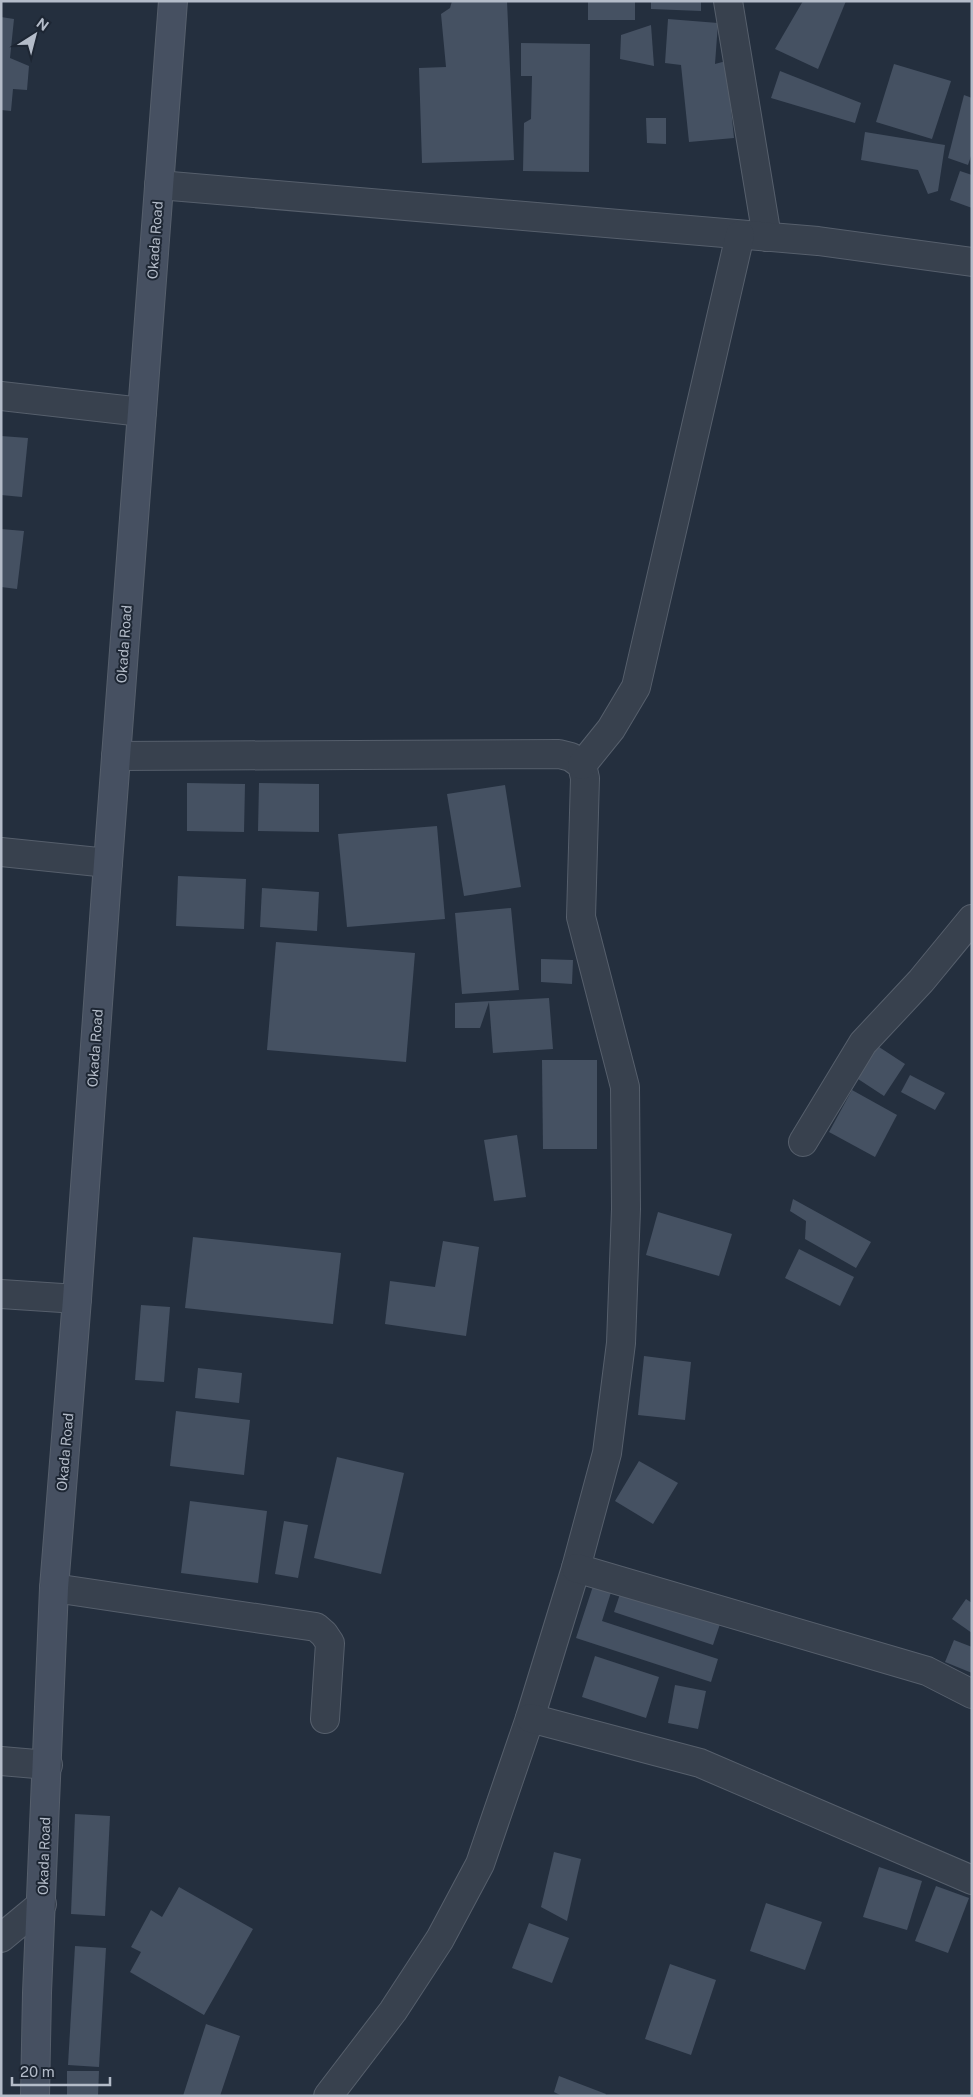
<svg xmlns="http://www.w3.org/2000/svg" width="973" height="2097" viewBox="0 0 973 2097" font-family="'Public Sans',sans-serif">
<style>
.building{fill:#455162}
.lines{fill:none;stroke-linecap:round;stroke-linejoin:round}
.street-casing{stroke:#565f6c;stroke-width:30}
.secondary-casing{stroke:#565f6c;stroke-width:30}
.street{stroke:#38414e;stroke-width:28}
.secondary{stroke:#465061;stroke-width:28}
.labels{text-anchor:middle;stroke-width:4;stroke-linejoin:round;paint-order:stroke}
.street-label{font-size:14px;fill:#b4bcc9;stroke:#1d2633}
</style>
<rect width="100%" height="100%" fill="#242f3e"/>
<g class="building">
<polygon points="452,1 507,1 514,160 422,163 419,68 446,67 441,14 450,8"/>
<rect x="588" y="1" width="47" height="19"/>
<polygon points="651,1 701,1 701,11 651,9"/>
<polygon points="803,1 846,1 818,69 775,49"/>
<polygon points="1,17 14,19 10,58 29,66 27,90 13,89 11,111 1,110"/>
<polygon points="668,19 718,23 715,64 726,61 734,138 689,142 681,65 665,63"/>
<polygon points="651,25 654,66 620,59 621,35"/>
<polygon points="521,43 590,44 589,172 523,171 524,123 531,119 532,76 521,76"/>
<polygon points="894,64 951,81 932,139 876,122"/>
<polygon points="780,71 861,103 855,123 771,98"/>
<polygon points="964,95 972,98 972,153 968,165 948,158"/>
<polygon points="646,118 666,118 666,144 647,143"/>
<polygon points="865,132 945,145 938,191 928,194 918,170 861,160"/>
<polygon points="960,171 972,175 972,208 950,200"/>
<polygon points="1,436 28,438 22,497 1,495"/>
<polygon points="1,529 24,531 17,589 1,587"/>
<polygon points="187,783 245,784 244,832 187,831"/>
<polygon points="259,783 319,784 319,832 258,831"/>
<polygon points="505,785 521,887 464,896 447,794"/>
<polygon points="437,826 445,919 347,927 338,834"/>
<polygon points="178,876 246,879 244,929 176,926"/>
<polygon points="262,888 319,892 317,931 260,927"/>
<polygon points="511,908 519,990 462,994 455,913"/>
<polygon points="276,942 415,953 406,1062 267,1050"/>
<polygon points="541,959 573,960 572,984 541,982"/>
<polygon points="549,998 553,1049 493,1053 489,1002 480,1028 455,1028 455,1003"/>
<polygon points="876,1045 905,1064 884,1096 855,1077"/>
<polygon points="542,1060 597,1060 597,1149 543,1149"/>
<polygon points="910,1075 945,1093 935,1110 901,1092"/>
<polygon points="852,1090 897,1115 875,1157 829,1132"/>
<polygon points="517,1135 526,1197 494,1201 484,1140"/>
<polygon points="793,1199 871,1242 856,1268 805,1239 806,1221 790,1211"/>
<polygon points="658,1212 732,1234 719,1276 646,1255"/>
<polygon points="193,1237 341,1253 333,1324 185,1308"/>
<polygon points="443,1241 479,1247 466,1336 385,1324 390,1281 435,1287"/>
<polygon points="799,1249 854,1277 840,1306 785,1278"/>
<polygon points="141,1305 170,1307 164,1382 135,1380"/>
<polygon points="644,1356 691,1362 685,1420 638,1415"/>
<polygon points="198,1368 242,1373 239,1403 195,1398"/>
<polygon points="176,1411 250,1420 244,1475 170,1466"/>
<polygon points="337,1457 404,1473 381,1574 314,1558"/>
<polygon points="639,1461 678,1483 653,1524 615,1501"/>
<polygon points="190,1501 267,1511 258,1583 181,1573"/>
<polygon points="284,1521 308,1525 298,1578 275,1574"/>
<polygon points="595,1580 613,1586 602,1621 718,1659 711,1682 576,1638"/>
<polygon points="621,1591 720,1624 713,1645 614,1612"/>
<polygon points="966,1599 972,1603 972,1633 952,1619"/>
<polygon points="954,1640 972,1647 972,1673 945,1662"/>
<polygon points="595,1656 659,1677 646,1718 582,1697"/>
<polygon points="675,1685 706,1691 698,1729 668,1723"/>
<polygon points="75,1814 110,1816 105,1916 71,1914"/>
<polygon points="554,1852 581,1859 567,1921 541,1907"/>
<polygon points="879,1867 922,1881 907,1930 863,1917"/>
<polygon points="936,1886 969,1898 948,1953 915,1941"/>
<polygon points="179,1887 253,1929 204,2015 130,1972 141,1952 131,1947 151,1910 162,1917"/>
<polygon points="766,1903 822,1922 805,1970 750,1951"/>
<polygon points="529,1923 569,1938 552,1983 512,1968"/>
<polygon points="75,1946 106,1948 99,2067 68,2065"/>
<polygon points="670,1964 716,1980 691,2055 645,2039"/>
<polygon points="206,2024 240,2036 220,2096 183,2096"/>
<polygon points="67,2071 99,2071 98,2096 67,2096"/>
<polygon points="559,2076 606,2094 605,2096 562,2096 554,2092"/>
</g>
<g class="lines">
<g class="street-casing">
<g id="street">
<polyline points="728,1 767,237"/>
<polyline points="159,185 818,241 972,262"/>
<polyline points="1,396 142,412"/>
<polyline points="116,756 559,754 571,757 582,765 585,778 581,917 625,1087 626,1209 621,1343 607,1453 576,1568 530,1718 480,1864 440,1939 393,2011 328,2096"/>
<polyline points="582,765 611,729 636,687 740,235"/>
<polyline points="1,852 108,863"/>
<polyline points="803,1142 863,1043 921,981 972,919"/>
<polyline points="1,1294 77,1299"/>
<polyline points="576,1568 927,1671 972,1694"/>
<polyline points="54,1588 316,1627 324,1634 330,1643 325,1719"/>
<polyline points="530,1718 700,1763 972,1880"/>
<polyline points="1,1761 48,1765"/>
<polyline points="1,1938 42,1904"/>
</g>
</g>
<g class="secondary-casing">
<polyline id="secondary" points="35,2096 37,1993 54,1588 77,1299 108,863 173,1"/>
</g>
<use href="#street" class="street"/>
<use href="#secondary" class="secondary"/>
</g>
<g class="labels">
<g class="street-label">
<text transform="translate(155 240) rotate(-86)" y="5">Okada Road</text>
<text transform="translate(124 644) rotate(-86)" y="5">Okada Road</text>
<text transform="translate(95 1048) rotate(-86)" y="5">Okada Road</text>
<text transform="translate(65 1452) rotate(-85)" y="5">Okada Road</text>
<text transform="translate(44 1856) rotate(-88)" y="5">Okada Road</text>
</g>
</g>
<rect width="973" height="2097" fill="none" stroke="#b4bcc9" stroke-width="5"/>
<g transform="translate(35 35) rotate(36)" stroke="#1d2633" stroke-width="4" paint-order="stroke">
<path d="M0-4L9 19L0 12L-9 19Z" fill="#b4bcc9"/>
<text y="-8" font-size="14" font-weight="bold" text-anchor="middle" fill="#b4bcc9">N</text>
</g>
<path d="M12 2077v8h98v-8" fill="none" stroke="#b4bcc9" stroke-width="2.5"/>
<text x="20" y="2077" font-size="15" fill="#b4bcc9" stroke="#1d2633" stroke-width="4" paint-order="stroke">20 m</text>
</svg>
